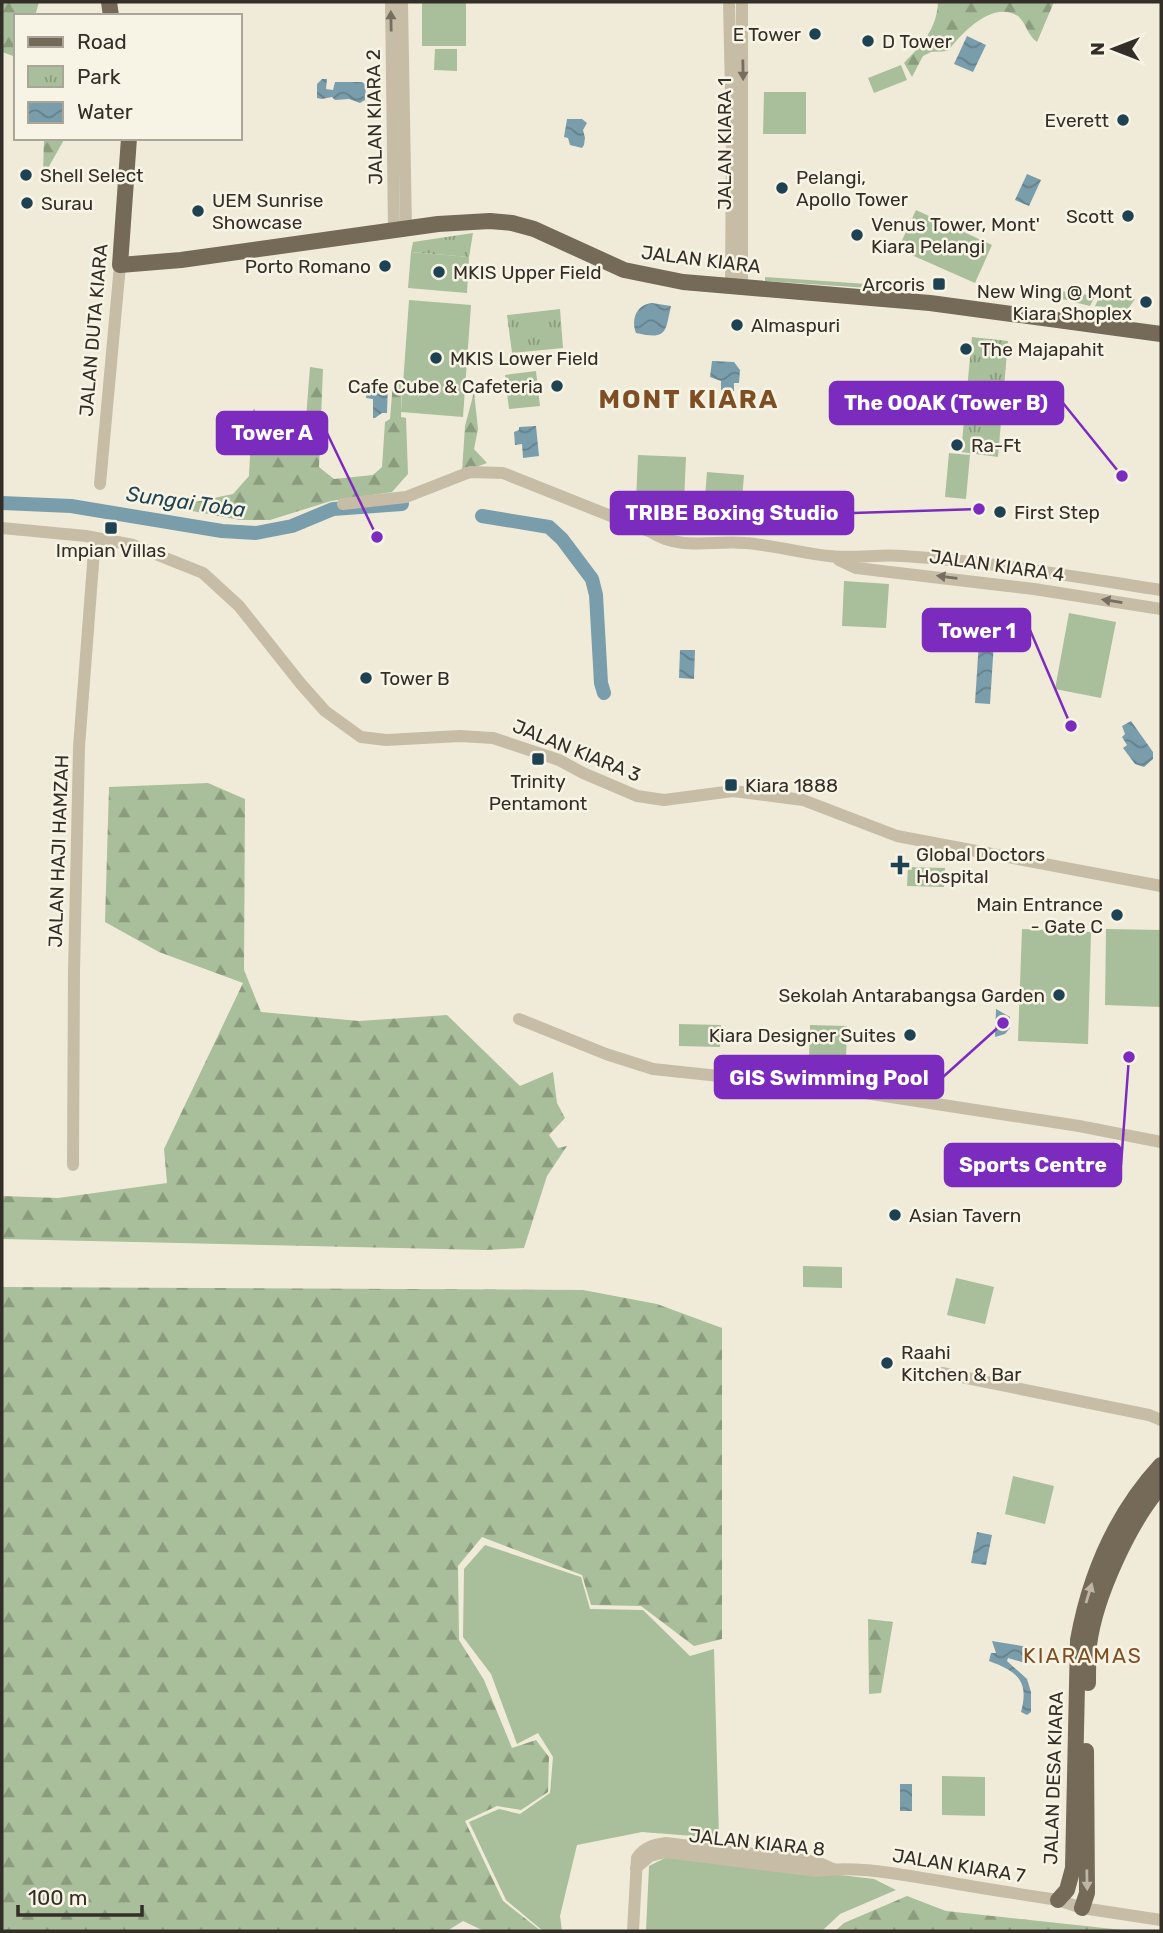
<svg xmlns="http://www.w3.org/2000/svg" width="1163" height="1933" viewBox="0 0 1163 1933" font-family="Rubik,sans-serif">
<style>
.grass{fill:#a9be9a}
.forest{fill:url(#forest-firs)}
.park{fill:url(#park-tufts)}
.water{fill:url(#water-waves)}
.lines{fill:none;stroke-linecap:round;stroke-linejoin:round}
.river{stroke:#7a9dab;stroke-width:14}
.minor{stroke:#c7bda6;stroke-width:12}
.major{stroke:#756958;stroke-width:16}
.oneway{fill:#766e60}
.oneway2{fill:#bdb5a6}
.poi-dot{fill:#1f4252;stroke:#f8f4e5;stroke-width:2.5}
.labels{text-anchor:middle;stroke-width:5;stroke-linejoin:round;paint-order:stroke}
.poi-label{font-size:19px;fill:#332e27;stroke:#f8f4e5;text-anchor:start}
.street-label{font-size:19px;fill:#332e27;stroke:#f8f4e5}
.water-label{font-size:21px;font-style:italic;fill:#1f4252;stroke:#f8f4e5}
.neighbourhood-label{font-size:21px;letter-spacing:2px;fill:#7e4f24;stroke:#f8f4e5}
.district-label{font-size:26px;font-weight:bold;letter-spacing:2px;fill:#7e4f24;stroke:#f8f4e5}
.leader{fill:none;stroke:#7b2cbf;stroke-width:2.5}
.callout-dot{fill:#7b2cbf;stroke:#f8f4e5;stroke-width:2.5}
.callout{fill:#7b2cbf;stroke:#7b2cbf;stroke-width:2.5}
.callout-label{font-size:21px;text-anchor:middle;font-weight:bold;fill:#fff}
</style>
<defs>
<pattern id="forest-firs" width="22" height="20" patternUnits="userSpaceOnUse" patternTransform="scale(1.75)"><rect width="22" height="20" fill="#a9be9a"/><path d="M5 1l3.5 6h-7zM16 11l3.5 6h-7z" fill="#8a9b7e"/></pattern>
<pattern id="park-tufts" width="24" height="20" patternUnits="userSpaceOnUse" patternTransform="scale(1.75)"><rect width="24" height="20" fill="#a9be9a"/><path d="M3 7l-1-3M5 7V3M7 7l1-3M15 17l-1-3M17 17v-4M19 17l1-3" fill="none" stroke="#8a9b7e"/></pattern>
<pattern id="water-waves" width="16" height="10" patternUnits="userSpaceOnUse" patternTransform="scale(1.75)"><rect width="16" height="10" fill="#7a9dab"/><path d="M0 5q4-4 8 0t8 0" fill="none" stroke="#65808b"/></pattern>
</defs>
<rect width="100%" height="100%" fill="#f0ebd9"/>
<g class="grass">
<rect x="422" y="2" width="44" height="44"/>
<polygon points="435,49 457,49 457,71 434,70"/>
<polygon points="901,65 907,80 874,93 868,78"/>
<polygon points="764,92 806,92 806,134 763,134"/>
<polygon points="916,210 992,245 975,283 898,249"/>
<polygon points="411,252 469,257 467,293 408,288"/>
<polygon points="765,277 896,286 914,288 898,290 765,281"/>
<polygon points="1034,287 1095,296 1090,306 1074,302 1074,299 1071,301 1032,292"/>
<polygon points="1099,298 1135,299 1128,309 1095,306"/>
<polygon points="409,300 471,305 463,417 401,412"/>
<polygon points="536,371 540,406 509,409 505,375"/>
<polygon points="949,453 970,455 966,499 945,497"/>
<polygon points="638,455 686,457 684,502 636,500"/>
<polygon points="707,472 744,475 741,512 704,509"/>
<polygon points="844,581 889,584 886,628 842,626"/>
<polygon points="1069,613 1116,622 1101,698 1055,689"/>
<polygon points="908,867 945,868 944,887 907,886"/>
<polygon points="1022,929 1091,932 1088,1044 1018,1041"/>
<polygon points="1106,929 1161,930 1161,1007 1105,1005"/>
<polygon points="679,1024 721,1025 720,1047 679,1046"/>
<polygon points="810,1025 847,1026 846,1062 809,1061"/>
<polygon points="803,1266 842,1267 842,1288 803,1287"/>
<polygon points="956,1278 994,1287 985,1324 947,1315"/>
<polygon points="1013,1476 1054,1486 1045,1524 1005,1514"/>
<polygon points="485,1545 581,1577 590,1609 643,1610 690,1656 714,1649 719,1838 642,1832 577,1845 560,1916 562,1931 543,1931 506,1900 469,1822 499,1809 520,1814 550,1793 553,1757 538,1733 517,1744 491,1674 463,1637 464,1569"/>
<polygon points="942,1776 985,1777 985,1816 942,1815"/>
<polygon points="671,1855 874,1879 896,1890 840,1914 822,1931 646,1931 649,1866"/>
</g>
<g class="forest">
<polygon points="2,2 39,2 35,16 16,16 16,57 2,52"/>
<path d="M938,2H1054L1037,42C1027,35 1027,24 1018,16C993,0 962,32 948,51L931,52L923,56L912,77L904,63C922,44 937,29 938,2Z"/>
<polygon points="44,138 65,138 43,177"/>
<polygon points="310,367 323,369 319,467 334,479 373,475 382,467 385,422 390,419 393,382 402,383 401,417 406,418 408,474 392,492 331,501 270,520 240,520 171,507 233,494 249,476 252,415 254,408 266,435 305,431"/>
<polygon points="474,392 478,429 474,449 487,463 462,472 465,426"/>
<polygon points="208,783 245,799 244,970 261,1012 359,1021 447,1015 520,1086 553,1072 557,1103 565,1118 549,1135 558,1148 567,1146 547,1176 524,1248 485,1250 2,1239 2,1196 58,1198 167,1183 164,1149 243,983 159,952 105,922 109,787"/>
<polygon points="2,1287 583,1290 657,1304 722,1328 722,1639 694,1646 641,1606 591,1605 582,1575 482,1537 458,1566 459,1640 484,1680 512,1748 536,1740 549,1757 548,1792 521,1810 497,1806 465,1821 503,1901 541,1931 484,1931 463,1921 447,1931 2,1931"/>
<polygon points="868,1619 893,1622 881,1693 869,1694"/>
<polygon points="907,1896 946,1911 1132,1931 835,1931 844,1923"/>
</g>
<g class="park">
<polygon points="473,233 469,257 411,252 413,242"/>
<polygon points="560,309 563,348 512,353 507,315"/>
<polygon points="972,337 1008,341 998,457 961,452"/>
</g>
<g class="water">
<polygon points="967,36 986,45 973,72 954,64"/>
<polygon points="322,79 327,79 326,89 333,90 335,82 362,82 366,85 365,100 360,103 349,99 335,100 332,97 322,99 317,98 317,84"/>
<polygon points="567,119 582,119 587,123 583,130 585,138 584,145 582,148 570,145 568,138 564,137"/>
<polygon points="1027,174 1041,180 1029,206 1015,200"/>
<path d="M652,303L671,306C665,333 667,340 636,333C631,319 636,305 652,303Z"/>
<polygon points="712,361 734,362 740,370 739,383 734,383 734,391 728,393 721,390 721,381 710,377"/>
<polygon points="368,384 388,384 387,413 382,413 375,418 373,418 373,399 366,398"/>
<polygon points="536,426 539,456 523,458 522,444 515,445 514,432 519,430 519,427"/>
<polygon points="979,641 994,642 990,704 975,703"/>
<polygon points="680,650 695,650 694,679 679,678"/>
<polygon points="1131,721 1153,752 1153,759 1144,767 1135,764 1123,748 1127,745 1122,737 1125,734 1122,726"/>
<polygon points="996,1009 1010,1017 1010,1028 1005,1034 995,1037"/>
<polygon points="977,1532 992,1535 986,1565 971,1563"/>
<path d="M992,1641L1028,1647L1025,1663L1008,1658L1007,1661L1027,1679L1031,1692V1712L1027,1715L1021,1712C1029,1682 1019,1672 989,1661L991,1653H996Z"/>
<rect x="900" y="1784" width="12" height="27"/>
</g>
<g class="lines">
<g class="river">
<polyline points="2,503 71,506 222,531 256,533 292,526 333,509 402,504"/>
<polyline points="482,516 549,527 562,539 592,579 596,595 601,683 604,693"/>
</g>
<g class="minor">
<polyline points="391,2 394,231"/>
<polyline points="402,2 406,229"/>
<polyline points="729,2 732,139 731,286"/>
<polyline points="742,2 742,287"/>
<polyline points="100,484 120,265"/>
<path d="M343,504L406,497L470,472L503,473L651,532C680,551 713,540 745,543C773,545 801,553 829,556C854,559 878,554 903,556C989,561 1076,577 1161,590"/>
<polyline points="2,528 86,536 133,545 203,573 239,606 301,684 325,711 361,737 386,740 460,736 493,738 559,760 583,773 637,796 664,800 733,791 803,800 897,836 1161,886"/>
<polyline points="839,560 856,568 1034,589 1161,609"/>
<polyline points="519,1019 606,1054 653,1069 833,1088 1079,1126 1161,1142"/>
<polyline points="73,1165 74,972 79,747 95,538"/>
<polyline points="942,1373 1149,1415 1161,1420"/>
<path d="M636,1868L650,1856L665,1852L817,1871C858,1865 901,1875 941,1881C980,1888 1019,1894 1058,1900L1082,1908L1161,1920"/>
<path d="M633,1931L637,1858C644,1847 653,1845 666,1843L817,1862L833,1869"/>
</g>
<g class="major">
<polyline points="109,2 111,16"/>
<polyline points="129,138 120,265 181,260 438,224 490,221 512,223 534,229 624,270 683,282 930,303 1161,334"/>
<path d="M1088,1683C1088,1671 1088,1658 1089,1645C1095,1597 1129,1523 1161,1486"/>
<path d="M1058,1900L1067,1890L1073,1868L1078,1640C1090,1574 1115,1515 1161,1465"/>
<polyline points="1082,1908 1087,1893 1086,1751"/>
</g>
</g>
<defs><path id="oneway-solid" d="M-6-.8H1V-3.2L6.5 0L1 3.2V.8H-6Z" transform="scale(1.75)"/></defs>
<g class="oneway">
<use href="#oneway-solid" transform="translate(391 21) rotate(-91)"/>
<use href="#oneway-solid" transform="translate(743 70) rotate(89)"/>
<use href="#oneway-solid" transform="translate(947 577) rotate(-173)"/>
<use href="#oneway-solid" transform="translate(1112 601) rotate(-171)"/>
</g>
<g class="oneway2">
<use href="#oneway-solid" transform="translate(1089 1593) rotate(-73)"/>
<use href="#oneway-solid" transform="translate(1087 1880) rotate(89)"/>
</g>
<g class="poi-dot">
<circle cx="815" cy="34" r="7"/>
<circle cx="868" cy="41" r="7"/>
<circle cx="1123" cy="120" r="7"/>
<circle cx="26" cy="175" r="7"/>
<circle cx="782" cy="188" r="7"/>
<circle cx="27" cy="203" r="7"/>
<circle cx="198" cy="211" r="7"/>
<circle cx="1128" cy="216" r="7"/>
<circle cx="857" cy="235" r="7"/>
<circle cx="385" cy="266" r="7"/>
<circle cx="439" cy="272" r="7"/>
<rect x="932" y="277" width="14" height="14" rx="3.5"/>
<circle cx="1146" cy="302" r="7"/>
<circle cx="737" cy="325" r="7"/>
<circle cx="966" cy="349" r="7"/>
<circle cx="436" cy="358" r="7"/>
<circle cx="557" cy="386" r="7"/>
<circle cx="957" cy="445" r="7"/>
<circle cx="1000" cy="512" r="7"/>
<rect x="104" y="521" width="14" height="14" rx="3.5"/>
<circle cx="366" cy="678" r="7"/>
<rect x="531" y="752" width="14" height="14" rx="3.5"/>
<rect x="724" y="778" width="14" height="14" rx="3.5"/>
<path d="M896.5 854.5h7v7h7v7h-7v7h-7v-7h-7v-7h7z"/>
<circle cx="1117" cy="915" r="7"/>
<circle cx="1059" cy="995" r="7"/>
<circle cx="910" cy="1035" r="7"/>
<circle cx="895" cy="1215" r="7"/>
<circle cx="887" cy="1363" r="7"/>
</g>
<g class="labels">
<g class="poi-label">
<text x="801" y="41" text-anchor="end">E Tower</text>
<text x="882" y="48">D Tower</text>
<text x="1109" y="127" text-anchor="end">Everett</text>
<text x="40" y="182">Shell Select</text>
<text x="796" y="184">Pelangi,<tspan x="796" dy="22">Apollo Tower</tspan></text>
<text x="212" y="207">UEM Sunrise<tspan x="212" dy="22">Showcase</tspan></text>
<text x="41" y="210">Surau</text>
<text x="1114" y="223" text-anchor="end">Scott</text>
<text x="871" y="231">Venus Tower, Mont'<tspan x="871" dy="22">Kiara Pelangi</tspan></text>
<text x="371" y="273" text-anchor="end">Porto Romano</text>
<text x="453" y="279">MKIS Upper Field</text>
<text x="925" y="291" text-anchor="end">Arcoris</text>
<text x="1132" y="298" text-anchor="end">New Wing @ Mont<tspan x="1132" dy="22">Kiara Shoplex</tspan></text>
<text x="751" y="332">Almaspuri</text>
<text x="980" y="356">The Majapahit</text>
<text x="450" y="365">MKIS Lower Field</text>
<text x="543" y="393" text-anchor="end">Cafe Cube &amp; Cafeteria</text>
<text x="971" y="452">Ra-Ft</text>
<text x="1014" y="519">First Step</text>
<text x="111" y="557" text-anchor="middle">Impian Villas</text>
<text x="380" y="685">Tower B</text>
<text x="538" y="788" text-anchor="middle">Trinity<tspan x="538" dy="22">Pentamont</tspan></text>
<text x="745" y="792">Kiara 1888</text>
<text x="916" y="861">Global Doctors<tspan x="916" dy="22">Hospital</tspan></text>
<text x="1103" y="911" text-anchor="end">Main Entrance<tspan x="1103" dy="22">- Gate C</tspan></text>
<text x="1045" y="1002" text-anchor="end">Sekolah Antarabangsa Garden</text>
<text x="896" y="1042" text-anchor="end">Kiara Designer Suites</text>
<text x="909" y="1222">Asian Tavern</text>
<text x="901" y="1359">Raahi<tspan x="901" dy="22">Kitchen &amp; Bar</tspan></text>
</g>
<g class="street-label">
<text transform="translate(374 117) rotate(-91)" y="7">JALAN KIARA 2</text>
<text transform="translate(724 144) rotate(-90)" y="7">JALAN KIARA 1</text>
<text transform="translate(701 259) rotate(7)" y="7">JALAN KIARA</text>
<text transform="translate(93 330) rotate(-85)" y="7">JALAN DUTA KIARA</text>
<text transform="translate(997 565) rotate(8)" y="7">JALAN KIARA 4</text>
<text transform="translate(577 750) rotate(22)" y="7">JALAN KIARA 3</text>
<text transform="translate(58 851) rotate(-88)" y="7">JALAN HAJI HAMZAH</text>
<text transform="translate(1053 1778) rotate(-88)" y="7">JALAN DESA KIARA</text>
<text transform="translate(757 1842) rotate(6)" y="7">JALAN KIARA 8</text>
<text transform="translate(959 1865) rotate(9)" y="7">JALAN KIARA 7</text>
</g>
<g class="water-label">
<text transform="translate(186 502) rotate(8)" y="7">Sungai Toba</text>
</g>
<g class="neighbourhood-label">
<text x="1083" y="1663">KIARAMAS</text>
</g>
<g class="district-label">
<text x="689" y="408">MONT KIARA</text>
</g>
</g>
<path class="leader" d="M1122 476L1063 403M377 537L327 433M979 509L853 513M1071 726L1030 630M1003 1023L943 1077M1129 1057L1121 1165"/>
<g class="callout-dot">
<circle cx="1122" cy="476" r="7"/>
<circle cx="377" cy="537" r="7"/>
<circle cx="979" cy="509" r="7"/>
<circle cx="1071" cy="726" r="7"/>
<circle cx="1003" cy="1023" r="7"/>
<circle cx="1129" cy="1057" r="7"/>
</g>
<g class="callout">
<rect x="830" y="382" width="233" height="42" rx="7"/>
<rect x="217" y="412" width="110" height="42" rx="7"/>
<rect x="611" y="492" width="242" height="42" rx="7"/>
<rect x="923" y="609" width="107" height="42" rx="7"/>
<rect x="715" y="1056" width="228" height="42" rx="7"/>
<rect x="945" y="1144" width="176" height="42" rx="7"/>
</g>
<g class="callout-label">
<text x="946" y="410">The OOAK (Tower B)</text>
<text x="272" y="440">Tower A</text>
<text x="732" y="520">TRIBE Boxing Studio</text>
<text x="977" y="638">Tower 1</text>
<text x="829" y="1085">GIS Swimming Pool</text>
<text x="1033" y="1172">Sports Centre</text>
</g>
<rect width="1163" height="1933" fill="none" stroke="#332e27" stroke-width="7"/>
<rect x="14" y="14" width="228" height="126" fill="#f8f4e5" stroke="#a9a599" stroke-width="2"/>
<rect x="28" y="37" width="35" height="10" fill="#756958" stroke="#a9a599" stroke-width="2"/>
<text x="77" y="49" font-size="21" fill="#332e27">Road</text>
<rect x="28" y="66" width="35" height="21" fill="url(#park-tufts)" stroke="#a9a599" stroke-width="2"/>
<text x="77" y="84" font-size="21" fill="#332e27">Park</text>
<rect x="28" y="102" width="35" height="21" fill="url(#water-waves)" stroke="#a9a599" stroke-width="2"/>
<text x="77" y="119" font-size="21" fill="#332e27">Water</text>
<g transform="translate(1114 49) rotate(270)" stroke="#f8f4e5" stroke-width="5" paint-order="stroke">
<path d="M0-5L12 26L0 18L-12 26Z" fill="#332e27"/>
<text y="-10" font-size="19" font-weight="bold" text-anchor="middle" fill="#332e27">N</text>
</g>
<path d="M18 1905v10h124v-10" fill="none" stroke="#332e27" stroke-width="3.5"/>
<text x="28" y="1905" font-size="21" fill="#332e27" stroke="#f8f4e5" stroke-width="5" paint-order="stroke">100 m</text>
</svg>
